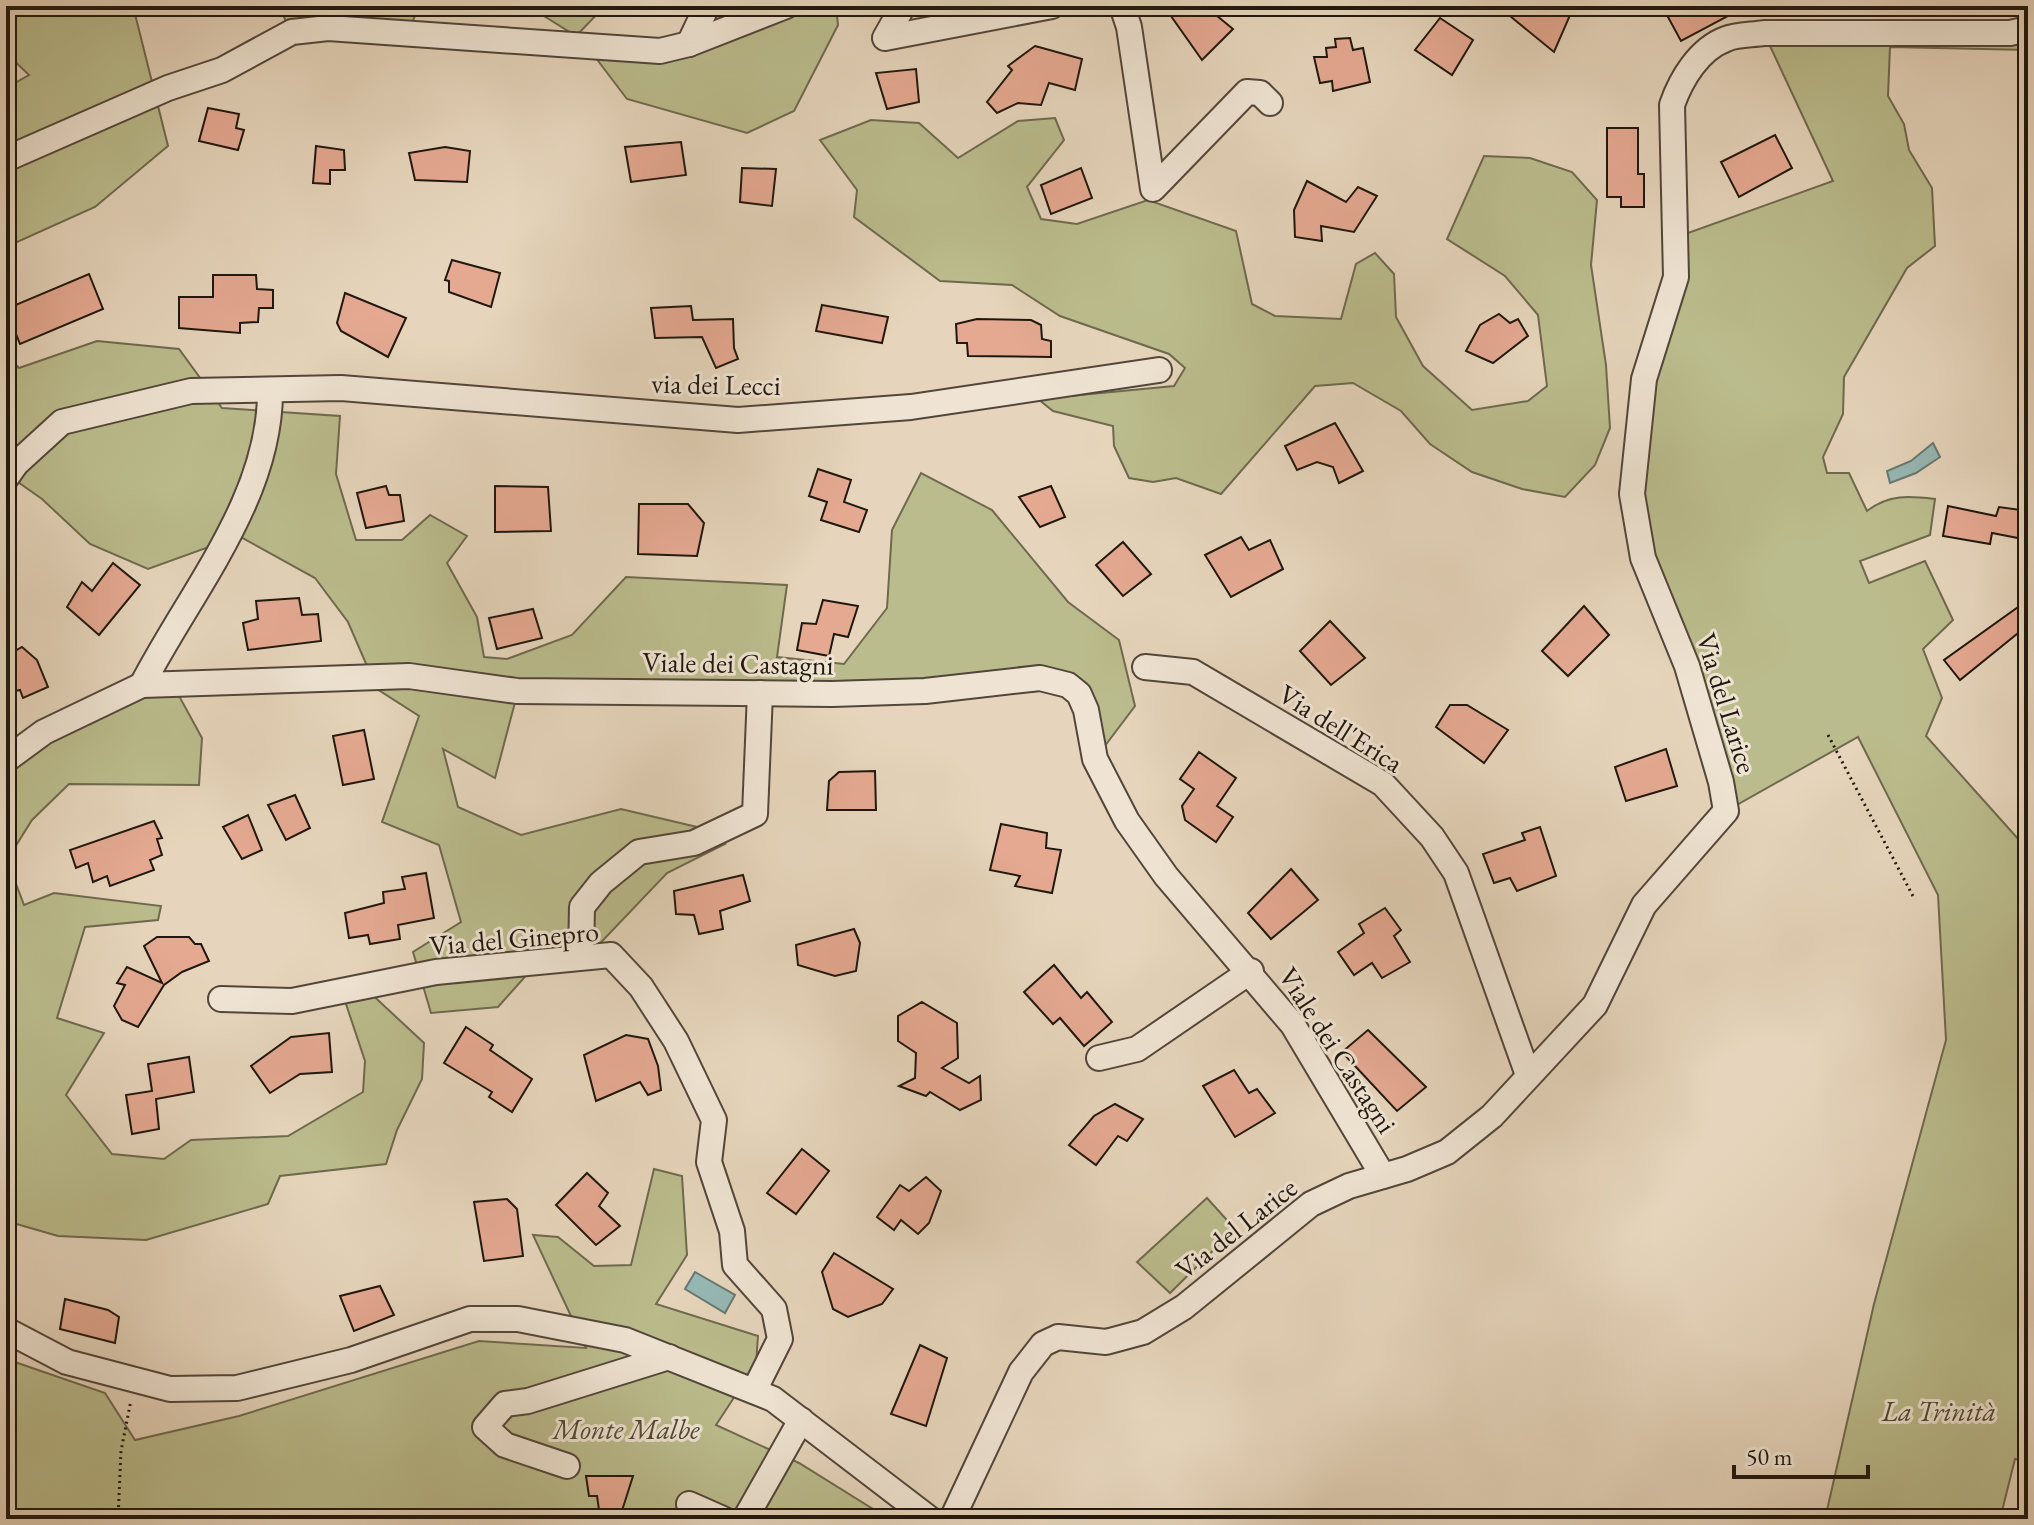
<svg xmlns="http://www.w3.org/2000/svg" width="2034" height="1525" viewBox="0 0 2034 1525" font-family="'EB Garamond',serif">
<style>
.green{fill:#bbbc8d;stroke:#6e6a4e;stroke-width:2}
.water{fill:#96b8b4;stroke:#677872;stroke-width:2}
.building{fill:#e5a992;stroke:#20170e;stroke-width:2}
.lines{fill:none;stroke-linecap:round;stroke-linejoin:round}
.minor-casing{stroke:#52463a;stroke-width:28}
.path{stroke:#20170e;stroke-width:3;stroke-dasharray:2 4;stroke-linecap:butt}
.minor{stroke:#efe4d3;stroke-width:24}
.labels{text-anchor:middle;stroke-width:6;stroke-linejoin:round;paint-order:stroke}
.street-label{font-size:28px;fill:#20170e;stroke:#efe4d3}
.park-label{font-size:28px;font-style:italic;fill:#4e4934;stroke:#efe4d3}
</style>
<rect width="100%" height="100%" fill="#e6d5bc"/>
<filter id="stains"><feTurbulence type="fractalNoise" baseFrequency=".0025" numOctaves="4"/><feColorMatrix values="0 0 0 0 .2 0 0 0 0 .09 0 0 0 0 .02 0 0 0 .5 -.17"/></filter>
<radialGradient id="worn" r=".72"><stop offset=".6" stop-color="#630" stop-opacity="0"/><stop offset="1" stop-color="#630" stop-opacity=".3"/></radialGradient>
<g class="green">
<polygon points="6,6 133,6 168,146 95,207 6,247 6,88 29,75 6,53"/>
<polygon points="278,6 419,6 407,35 292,32"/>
<polygon points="528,6 605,6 576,36"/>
<polygon points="709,6 836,6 838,25 794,111 747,133 627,99 586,45 698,40"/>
<path d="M2028,29V50L1890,47L1888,96L1904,124L1909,150L1932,188L1935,246L1907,268L1844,377L1843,414L1823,457L1827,473H1849L1867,511C1889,494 1909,496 1935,499L1930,535L1860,561L1869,583L1925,561L1953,620L1923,649L1942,698L1926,736L2028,850V1462L2015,1459L2000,1519H1825L1874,1304L1946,1040L1938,895L1858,737L1726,811L1632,487L1674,238L1833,181L1764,33Z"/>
<polygon points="1055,118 1064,140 1027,187 1041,219 1077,224 1148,200 1236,231 1252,304 1275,316 1341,319 1356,264 1375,253 1394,274 1396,317 1423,366 1472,410 1528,401 1547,386 1538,315 1505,276 1447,239 1484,156 1530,158 1572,172 1597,200 1591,265 1606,365 1610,428 1595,465 1565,497 1522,489 1472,472 1430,444 1401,411 1353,383 1315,386 1221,494 1176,478 1153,482 1129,478 1114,446 1113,426 1053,411 1038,399 1174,386 1185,368 1169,354 1060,316 1012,285 940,281 854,217 857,190 820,140 871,120 919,123 958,158 1018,121"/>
<polygon points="97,341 179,349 222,408 340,416 336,474 356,540 402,540 430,515 467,536 447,563 477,617 484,657 507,659 572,635 626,577 787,585 777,657 844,664 887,608 892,530 921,473 992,510 1068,602 1119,640 1135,706 1095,759 1068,685 518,691 495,778 443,749 458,807 521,835 621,809 697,827 725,844 667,873 587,957 539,961 498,1007 431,1013 413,952 461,922 439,845 382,822 419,716 377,689 348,622 315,578 239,536 148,569 90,544 42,499 8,475 19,461 6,442 6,355 19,368"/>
<polygon points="142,685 178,694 202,738 199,785 69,784 32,820 7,860 24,905 54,893 161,906 158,920 85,927 57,1018 104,1033 66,1095 112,1154 164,1159 191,1140 288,1136 363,1092 365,1061 342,992 365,988 424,1043 422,1079 397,1130 386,1164 280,1176 268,1204 146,1240 58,1236 6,1221 6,760"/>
<polygon points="654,1169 682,1176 687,1255 656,1304 758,1336 756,1364 716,1425 799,1463 889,1519 6,1519 6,1359 105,1393 135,1440 239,1416 479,1341 586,1348 533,1235 558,1237 594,1266 631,1265"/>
<polygon points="1207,1198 1235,1229 1170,1293 1137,1262"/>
</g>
<g class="water">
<polygon points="1933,443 1940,457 1916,473 1890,483 1887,471 1911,461"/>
<polygon points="695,1272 735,1295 725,1313 685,1289"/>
</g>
<g class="building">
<polygon points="1180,6 1205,6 1233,29 1202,60 1171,16"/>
<polygon points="1515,6 1574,6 1554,52 1510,16"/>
<polygon points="1662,6 1724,6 1730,15 1681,41"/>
<polygon points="1440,18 1473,40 1452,75 1415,50"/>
<polygon points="1350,38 1353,50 1363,48 1370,82 1333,91 1332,81 1320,83 1314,57 1327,57 1326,48 1336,47 1335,39"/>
<polygon points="1035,46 1082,59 1075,90 1049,83 1041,105 1018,103 997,113 987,102 1012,70 1008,66"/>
<polygon points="916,69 919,102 887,109 876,73"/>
<polygon points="208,108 239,114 236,128 244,130 238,150 199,141"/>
<polygon points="1607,128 1638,128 1638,174 1644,174 1644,207 1621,207 1621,197 1607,197"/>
<polygon points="1775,135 1792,168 1739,197 1721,162"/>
<polygon points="681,142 686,175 631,182 625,147"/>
<polygon points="316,146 344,150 345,170 330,170 330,184 313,183"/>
<polygon points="445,147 470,151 467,182 415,180 409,153"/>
<polygon points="742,168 776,169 772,206 740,202"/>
<polygon points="1081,168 1092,198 1051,214 1041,185"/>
<polygon points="1307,181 1346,202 1358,187 1377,196 1354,232 1321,226 1322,241 1295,237 1294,210"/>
<polygon points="452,260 500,273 491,307 449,292 449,281 445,280"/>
<polygon points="89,274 103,309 20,344 6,309"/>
<polygon points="213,275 256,275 257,289 273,290 273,308 259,308 258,322 240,323 240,333 179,328 179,297 213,297"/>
<polygon points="345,293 406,318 388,357 341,331 337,323"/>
<polygon points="822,305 888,317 882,343 816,331"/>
<polygon points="691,306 693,320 733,319 734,348 738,359 716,368 702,337 655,338 651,308"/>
<polygon points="1499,314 1510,323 1518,319 1528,336 1493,363 1466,351 1480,325"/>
<polygon points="977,319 1031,320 1041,325 1042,339 1051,341 1051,357 968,356 967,343 957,343 956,324"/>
<polygon points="1335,423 1363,471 1339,483 1333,467 1317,462 1297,470 1285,446"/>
<polygon points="818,469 851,480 844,502 867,510 859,532 821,520 827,502 809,496"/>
<polygon points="386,486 389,495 400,495 404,521 366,528 357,493"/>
<polygon points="495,486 548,487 551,531 495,532"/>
<polygon points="1051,486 1065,517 1040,527 1019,497"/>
<polygon points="639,504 688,504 704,523 697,556 638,554"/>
<polygon points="1948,506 1996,516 1999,507 2028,511 2028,540 1992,533 1990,544 1943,536"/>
<polygon points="1241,537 1249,550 1270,540 1283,569 1231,597 1205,555"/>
<polygon points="1123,542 1151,574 1123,596 1096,565"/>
<polygon points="113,563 140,585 99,635 67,607 82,582 92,591"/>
<polygon points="299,598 302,615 318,614 321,641 248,650 243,623 258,619 256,601"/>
<polygon points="823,600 858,606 848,637 834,634 829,656 797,650 802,623 816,624"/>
<polygon points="2028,600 2028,625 1960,680 1944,660"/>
<polygon points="1584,606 1609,635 1568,676 1542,651"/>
<polygon points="533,609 542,638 497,649 489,618"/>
<polygon points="1330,621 1365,658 1331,685 1300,651"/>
<polygon points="22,647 37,660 48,687 23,698 20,690 6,693 6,656"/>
<polygon points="1450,705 1467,705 1508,730 1484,763 1436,727"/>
<polygon points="364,730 374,779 343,785 333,736"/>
<polygon points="1666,749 1677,786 1626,801 1615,767"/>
<polygon points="1199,752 1236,778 1217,806 1233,817 1216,842 1185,820 1182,806 1194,789 1180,779"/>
<polygon points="875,771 876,810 827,810 829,781 839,772"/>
<polygon points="295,795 310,828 286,840 268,805"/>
<polygon points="248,815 262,850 242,859 223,827"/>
<polygon points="154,821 162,838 157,839 162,855 150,860 154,870 110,886 107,876 93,882 88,863 76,868 70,850"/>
<polygon points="1001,824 1047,833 1046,848 1061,850 1052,893 1015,886 1020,876 990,870"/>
<polygon points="1540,827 1556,876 1517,891 1510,878 1494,883 1483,854 1525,840 1522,833"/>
<polygon points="1291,869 1318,900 1271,939 1248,913"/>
<polygon points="426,873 434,918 398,925 400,939 370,944 368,935 349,938 345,913 384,903 383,892 405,889 402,877"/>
<polygon points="743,875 750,901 720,911 723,929 699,934 694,915 676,914 674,891"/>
<polygon points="1385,908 1401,930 1394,936 1410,962 1382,978 1372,963 1354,975 1338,952 1364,933 1359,924"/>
<polygon points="854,929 860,943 856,971 835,976 798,965 796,945"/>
<polygon points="157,937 189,937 195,944 201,944 209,961 182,972 164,985 138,1027 122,1020 114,1006 125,985 117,983 127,967 162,983 144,946"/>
<polygon points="1054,965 1081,998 1087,992 1112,1022 1084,1046 1060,1018 1053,1024 1024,992"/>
<polygon points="922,1002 957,1023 958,1058 942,1068 969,1083 980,1076 981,1100 960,1110 930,1092 926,1096 899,1086 915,1078 916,1053 898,1041 898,1016"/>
<polygon points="466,1027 493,1045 490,1050 532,1079 512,1112 489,1097 492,1092 444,1063"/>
<polygon points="1368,1030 1426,1087 1397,1111 1342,1052"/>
<polygon points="329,1033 332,1072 300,1074 270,1093 251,1066 291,1037"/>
<polygon points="626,1035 648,1039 658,1066 661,1090 648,1095 640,1082 596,1101 584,1055"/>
<polygon points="189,1057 194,1092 156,1099 159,1129 132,1134 126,1095 152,1091 148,1064"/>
<polygon points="1234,1070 1249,1093 1257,1089 1275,1113 1235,1137 1203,1086"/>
<polygon points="1115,1104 1143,1119 1127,1141 1118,1136 1096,1165 1069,1145 1094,1116"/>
<polygon points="802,1149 829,1171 796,1214 767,1193"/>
<polygon points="587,1173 608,1193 599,1206 620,1226 596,1245 556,1205"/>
<polygon points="926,1177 941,1191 929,1223 918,1234 901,1220 894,1230 877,1217 900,1185 909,1191"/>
<polygon points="507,1199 517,1209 523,1256 484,1261 474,1202"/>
<polygon points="834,1253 893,1289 882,1304 848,1317 833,1309 822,1272"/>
<polygon points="380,1286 394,1315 354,1331 340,1296"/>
<polygon points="65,1299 108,1310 119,1317 115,1343 60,1329"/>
<polygon points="920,1345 947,1358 926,1426 891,1414"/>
<polygon points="586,1476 633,1476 620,1517 599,1510 597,1496 589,1496"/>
</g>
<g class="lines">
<g class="minor-casing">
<g id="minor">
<polyline points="903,6 885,38 1052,6"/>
<polyline points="1122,6 1129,27 1153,189 1247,92 1260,93 1270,103"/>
<polyline points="689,44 707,6"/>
<polyline points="6,159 168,88 222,70 292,32 328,28 660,51 689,44 786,6"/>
<path d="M270,390C271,498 190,592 142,685L409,676L517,691L832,694L925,691L1040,678L1068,685L1079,694L1086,710L1095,759L1127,821L1166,876L1293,1025L1383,1176"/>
<polyline points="6,478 16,464 62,422 191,391 341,388 738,420 911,407 1159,370"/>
<polyline points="1145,667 1193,672 1383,784 1432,837 1456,873 1528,1075"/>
<polyline points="6,760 44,732 142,685"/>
<polyline points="581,957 582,907 601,883 639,852 694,843 755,814 760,693"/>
<polyline points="221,999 292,1001 436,972 611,955 641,987 676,1041 714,1120 709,1162 732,1231 735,1265 774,1309 780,1339 754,1391"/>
<polyline points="1099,1058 1137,1049 1251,971"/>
<polyline points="6,1330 67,1362 170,1389 237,1388 351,1360 470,1319 518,1319 625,1340 773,1399 930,1519"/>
<polyline points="567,1466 505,1445 485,1427 505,1404 528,1401 669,1357"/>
<polyline points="689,1504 723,1519"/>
<polyline points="745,1519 801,1420"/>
<path d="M952,1519L1021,1372L1043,1344L1058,1337L1106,1342L1143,1332L1184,1307L1311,1204L1349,1186L1407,1169L1447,1152L1492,1116L1595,1005L1644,905L1726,811L1721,782L1687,666L1643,558L1632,494L1644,379L1676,277L1672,105C1681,79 1699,49 1726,39C1737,34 1752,35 1764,33H2010L2028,29"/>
</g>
</g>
<g class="path">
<polyline points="1828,735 1914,898"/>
<polyline points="6,1510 8,1519"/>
<polyline points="118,1519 121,1451 131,1400"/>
</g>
<use href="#minor" class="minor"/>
</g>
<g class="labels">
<g class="street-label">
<text transform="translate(716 384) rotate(1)" y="10">via dei Lecci</text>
<text transform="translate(738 663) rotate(1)" y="10">Viale dei Castagni</text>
<text transform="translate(1727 703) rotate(73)" y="10">Via del Larice</text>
<text transform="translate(1341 728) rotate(32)" y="10">Via dell'Erica</text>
<text transform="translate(514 938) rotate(-5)" y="10">Via del Ginepro</text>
<text transform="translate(1338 1050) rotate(57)" y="10">Viale dei Castagni</text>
<text transform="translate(1236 1228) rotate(-38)" y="10">Via del Larice</text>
</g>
<g class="park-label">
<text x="1939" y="1421">La Trinità</text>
<text x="626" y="1439">Monte Malbe</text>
</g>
</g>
<rect width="2034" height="1525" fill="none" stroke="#e6d5bc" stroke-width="32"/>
<rect x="8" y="8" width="2018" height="1509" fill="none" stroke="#20170e" stroke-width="4"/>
<rect x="16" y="16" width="2002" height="1493" fill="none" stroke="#20170e" stroke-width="2"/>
<path d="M1734 1465v12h134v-12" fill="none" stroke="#20170e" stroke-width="4"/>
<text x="1746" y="1465" font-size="24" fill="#20170e" stroke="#efe4d3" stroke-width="6" paint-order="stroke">50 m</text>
<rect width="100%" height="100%" filter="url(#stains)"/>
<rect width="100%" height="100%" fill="url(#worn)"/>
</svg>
